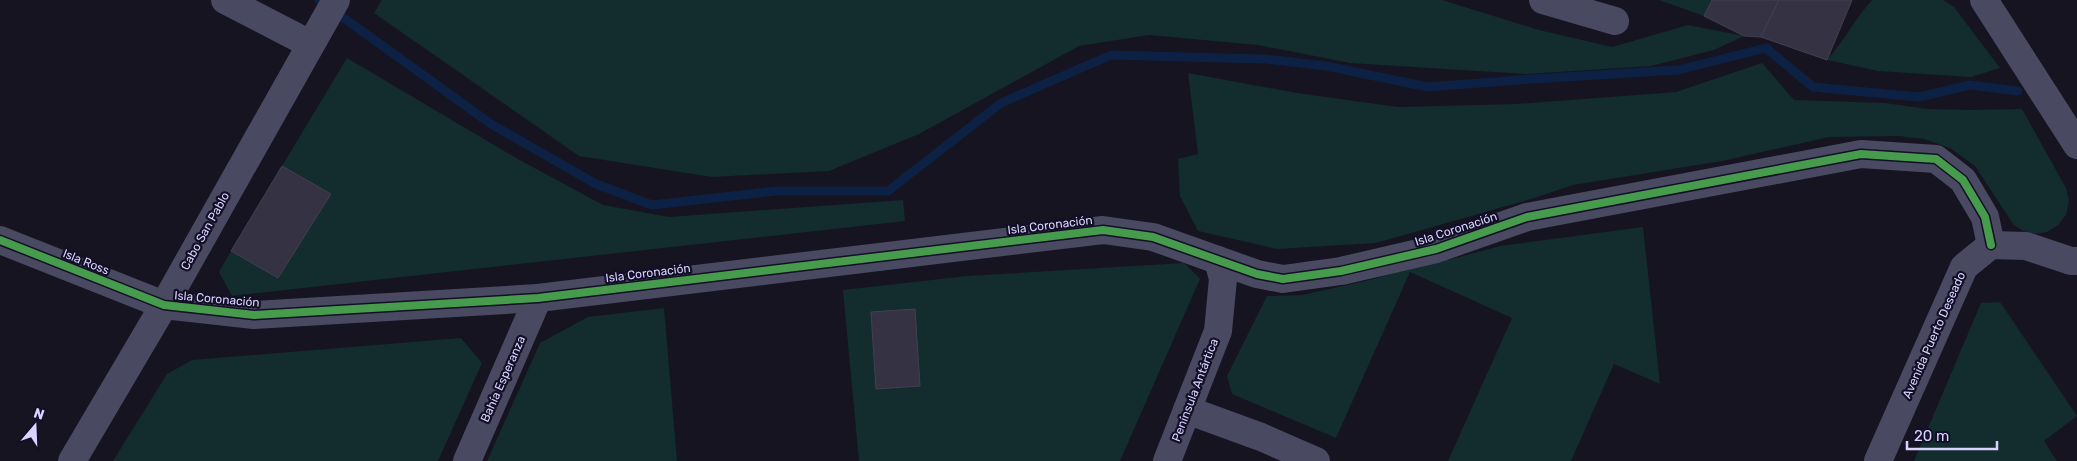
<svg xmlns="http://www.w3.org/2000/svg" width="2077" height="461" viewBox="0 0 2077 461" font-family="Rubik,sans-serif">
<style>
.green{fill:#132c2d}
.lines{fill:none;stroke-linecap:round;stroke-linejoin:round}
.stream{stroke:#0d2144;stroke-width:9}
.building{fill:#343243;stroke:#433f54}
.minor{stroke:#4a4962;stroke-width:28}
.tertiary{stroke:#4a4962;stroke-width:28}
.cycleway-casing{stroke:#130f26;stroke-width:11}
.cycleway{stroke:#469c4c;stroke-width:8}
.labels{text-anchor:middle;stroke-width:4.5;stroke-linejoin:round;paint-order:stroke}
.street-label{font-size:12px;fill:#d9d4ff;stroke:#130f26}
</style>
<rect width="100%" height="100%" fill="#161421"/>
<g class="green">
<polygon points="382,0 1442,0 1539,30 1612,47 1688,25 1744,36 1714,50 1651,66 1526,74 1350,63 1258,45 1149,35 1079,46 919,134 829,171 712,177 579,156 374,13"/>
<polygon points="1659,0 1712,0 1704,16"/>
<path d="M1872,0H1943L1954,7L2000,68L1971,77L1878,71L1827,60C1844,41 1855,19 1872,0Z"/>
<polygon points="347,58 516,158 603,205 669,217 903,200 905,221 232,296 219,272 231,251 278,278 331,194 282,166"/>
<polygon points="1762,63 1794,100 1885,103 1927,109 1971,110 2022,109 2066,188 2069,201 2066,215 2058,225 2047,232 2035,234 2023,231 2013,224 1975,166 1950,148 1924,139 1898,136 1829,137 1722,161 1573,185 1531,199 1376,243 1277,249 1198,231 1180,196 1178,159 1198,154 1188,73 1297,93 1398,107 1517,104 1676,92"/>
<polygon points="1643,227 1660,384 1614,364 1571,461 1448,461 1512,318 1410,272 1336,438 1232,394 1227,376 1267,296 1302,295 1374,279 1412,266 1452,259 1500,246"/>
<polygon points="1184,263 1200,279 1120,461 859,461 843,290 967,276"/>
<polygon points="2000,302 2077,416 2044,441 2057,461 1914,461 1981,303"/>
<polygon points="664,308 677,461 487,461 540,343 588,317"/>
<polygon points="461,338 482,363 438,461 113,461 167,374 192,360"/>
</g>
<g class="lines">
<polyline class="stream" points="319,0 491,124 596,184 652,205 776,191 888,191 1001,103 1111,55 1265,59 1326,66 1428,87 1532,79 1678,70 1766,48 1813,87 1919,97 1970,85 2018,91"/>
</g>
<g class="building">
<polygon points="1712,0 1779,0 1761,37 1744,36 1704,16"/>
<polygon points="1779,0 1852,0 1827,60 1761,37"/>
<polygon points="282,166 331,194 278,278 231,251"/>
<polygon points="915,309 920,386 876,389 871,312"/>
</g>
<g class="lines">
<g class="minor">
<polyline points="225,0 310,44"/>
<polyline points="1543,0 1615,21"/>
<polyline points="0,240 164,305 254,315 538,298 1103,230 1153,237 1257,274 1283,279 1341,271 1436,249 1527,217 1861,154 1936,159 1963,180 1985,217 1991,245"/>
<polyline points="1187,410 1261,437 1316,461"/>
<polyline points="72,461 164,305 336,0"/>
<polyline points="467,461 538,298"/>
<polyline points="1167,461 1218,331 1223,279 1218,260"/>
<polyline points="1878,461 1964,267 1991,245 2026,246 2071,261 2077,261"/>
</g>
<polyline class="tertiary" points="1984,0 2077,145"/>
<g class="cycleway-casing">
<polyline id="cycleway" points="0,240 164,305 254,315 538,298 1103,230 1153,237 1257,274 1283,279 1341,271 1436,249 1527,217 1861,154 1936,159 1963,180 1985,217 1991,245"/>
</g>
<use href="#cycleway" class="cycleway"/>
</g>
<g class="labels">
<g class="street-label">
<text transform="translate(1050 225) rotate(-7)" y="4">Isla Coronación</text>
<text transform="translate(1456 229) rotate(-18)" y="4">Isla Coronación</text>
<text transform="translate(205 231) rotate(-61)" y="4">Cabo San Pablo</text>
<text transform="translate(86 262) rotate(22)" y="4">Isla Ross</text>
<text transform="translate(648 273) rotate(-7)" y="4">Isla Coronación</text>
<text transform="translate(217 299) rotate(5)" y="4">Isla Coronación</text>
<text transform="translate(1934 335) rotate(-66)" y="4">Avenida Puerto Deseado</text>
<text transform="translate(503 379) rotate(-66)" y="4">Bahía Esperanza</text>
<text transform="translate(1195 390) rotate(-69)" y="4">Península Antártica</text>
</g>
</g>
<g transform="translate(35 426) rotate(19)" stroke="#130f26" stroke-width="4" paint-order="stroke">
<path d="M0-4L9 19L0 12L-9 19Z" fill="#d9d4ff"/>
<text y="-8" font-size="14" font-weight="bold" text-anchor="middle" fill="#d9d4ff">N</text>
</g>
<path d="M1907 441v8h90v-8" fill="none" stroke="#d9d4ff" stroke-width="2.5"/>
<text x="1914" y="441" font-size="15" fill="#d9d4ff" stroke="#130f26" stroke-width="4" paint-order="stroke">20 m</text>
</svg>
